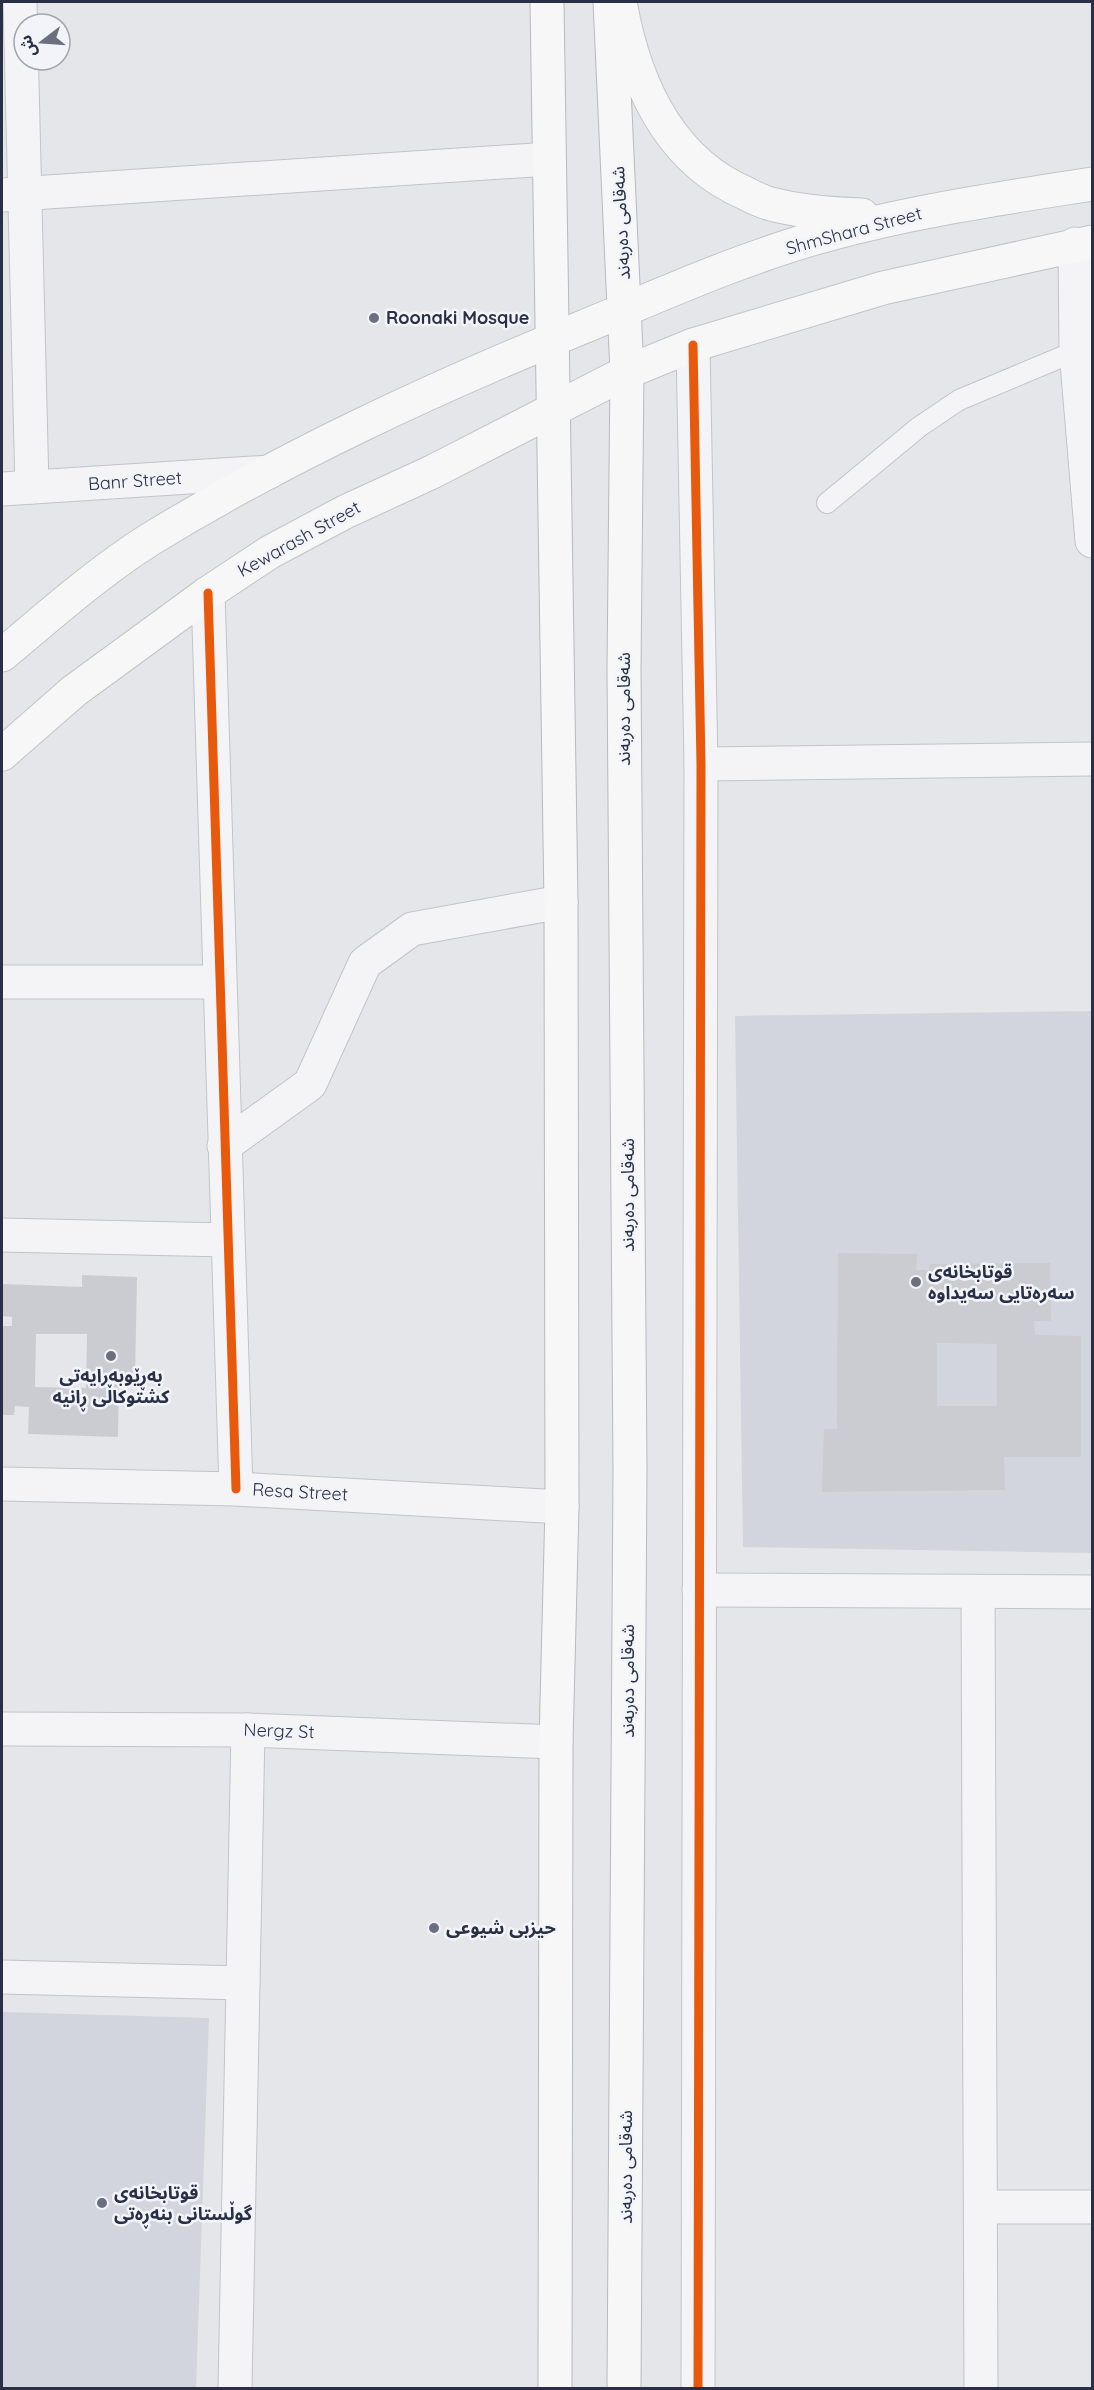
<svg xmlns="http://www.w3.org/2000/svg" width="1094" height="2390" viewBox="0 0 1094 2390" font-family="Quicksand,'Noto Sans Arabic',sans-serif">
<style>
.built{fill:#d2d5dd}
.building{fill:#caccd1;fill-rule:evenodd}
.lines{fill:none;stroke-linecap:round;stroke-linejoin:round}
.service-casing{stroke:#c2c4c8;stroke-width:22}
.minor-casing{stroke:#c2c4c8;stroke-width:35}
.secondary-casing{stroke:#c2c4c8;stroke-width:35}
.trunk-casing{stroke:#b6b9bf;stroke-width:35}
.service{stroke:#f4f4f6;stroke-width:20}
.minor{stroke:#f4f4f6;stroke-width:33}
.secondary{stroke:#f7f7f8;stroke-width:33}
.trunk{stroke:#f7f7f8;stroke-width:33}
.cycleway-casing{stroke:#f2f4f9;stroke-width:13}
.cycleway{stroke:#e8590c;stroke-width:9}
.poi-dot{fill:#6a707f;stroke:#f2f4f9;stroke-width:2}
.labels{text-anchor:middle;stroke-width:5;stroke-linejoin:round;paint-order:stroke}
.street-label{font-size:18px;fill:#293045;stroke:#f2f4f9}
.poi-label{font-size:18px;font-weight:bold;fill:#293045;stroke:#f2f4f9;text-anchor:start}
</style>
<rect width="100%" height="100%" fill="#e4e6ea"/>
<g class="built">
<polygon points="1092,1011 1092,1553 743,1547 735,1016"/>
<polygon points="2,2012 209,2018 196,2388 2,2388"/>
</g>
<g class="building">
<path d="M838,1253L917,1254L916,1270H929L930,1264L1050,1263L1051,1321H1034L1035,1335L1081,1336V1457H1004L1005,1490L822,1492L824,1429H837ZM937,1343L997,1344V1406H937Z"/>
<path d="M82,1275L137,1277L135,1378H119L118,1437L28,1434L29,1407L15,1406L14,1415H2V1326H12V1317L2,1316V1284L82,1287ZM36,1334H87L86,1388L35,1387Z"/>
</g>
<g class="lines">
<g class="service-casing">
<polyline id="service" points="827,503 919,427 959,400 1076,351"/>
</g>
<g class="minor-casing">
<g id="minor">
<polyline points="20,2 32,487"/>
<polyline points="2,195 549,159"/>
<polyline points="1075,244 1076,351 1092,541"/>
<polyline points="693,345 701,764 698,2388"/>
<polyline points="2,489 269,472"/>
<polyline points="208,593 236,1489"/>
<polyline points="701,764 1092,759"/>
<polyline points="2,982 219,982"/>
<polyline points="224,1146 310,1084 365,963 412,929 561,902"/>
<polyline points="2,1235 227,1240"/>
<polyline points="2,1484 236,1489 562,1507"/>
<polyline points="699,1590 1092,1592"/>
<polyline points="978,1592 981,2388"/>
<polyline points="2,1729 248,1730 556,1742"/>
<polyline points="2,1977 243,1983"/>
<polyline points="981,2207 1092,2207"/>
<polyline points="235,2388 248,1730"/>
</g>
</g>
<g class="secondary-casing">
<g id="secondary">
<path d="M620,2C634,81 667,159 745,193C753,197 762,202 771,204C801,212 831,214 862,215"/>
<path d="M2,655C49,616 97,573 149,540C286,456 434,388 583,327C663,294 742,258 826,235C913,211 1003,198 1092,184"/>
<polyline points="2,754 74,691 208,593 270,552 345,512 432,472 627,372 693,345 883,288 1092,242"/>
</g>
</g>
<g class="trunk-casing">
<g id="trunk">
<polyline points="547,2 561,902 562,1507 556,1742 555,2388"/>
<polyline points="610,2 627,372 624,670 630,1470 624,2388"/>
</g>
</g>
<use href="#service" class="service"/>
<use href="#minor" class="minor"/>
<use href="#secondary" class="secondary"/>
<use href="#trunk" class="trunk"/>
<g class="cycleway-casing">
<g id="cycleway">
<polyline points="693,345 701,764 698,2388"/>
<polyline points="208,593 236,1489"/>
</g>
</g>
<use href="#cycleway" class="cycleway"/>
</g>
<g class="poi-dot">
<circle cx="374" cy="318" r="6"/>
<circle cx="916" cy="1282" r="6"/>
<circle cx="111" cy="1356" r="6"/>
<circle cx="434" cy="1928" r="6"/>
<circle cx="102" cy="2203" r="6"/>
</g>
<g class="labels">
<g class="street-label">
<text transform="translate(621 223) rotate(-93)" y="6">شەقامی دەربەند</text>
<text transform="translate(854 231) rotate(-15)" y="6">ShmShara Street</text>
<text transform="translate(135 481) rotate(-4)" y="6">Banr Street</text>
<text transform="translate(299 539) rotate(-29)" y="6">Kewarash Street</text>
<text transform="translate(624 709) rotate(-90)" y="6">شەقامی دەربەند</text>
<text transform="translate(628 1195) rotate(-90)" y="6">شەقامی دەربەند</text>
<text transform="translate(300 1492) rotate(3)" y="6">Resa Street</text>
<text transform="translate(628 1681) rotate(-90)" y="6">شەقامی دەربەند</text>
<text transform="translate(279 1731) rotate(2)" y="6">Nergz St</text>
<text transform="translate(626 2167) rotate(-90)" y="6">شەقامی دەربەند</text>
</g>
<g class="poi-label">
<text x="386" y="324">Roonaki Mosque</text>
<text x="928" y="1278">قوتابخانەی<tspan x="928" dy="21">سەرەتایی سەیداوە</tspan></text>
<text x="111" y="1382" text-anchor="middle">بەڕێوبەرایەتی<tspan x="111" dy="21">کشتوکاڵی ڕانیە</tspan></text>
<text x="446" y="1934">حیزبی شیوعی</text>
<text x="114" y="2199">قوتابخانه‌ی<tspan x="114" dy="21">گوڵستانی بنه‌ڕه‌تی</tspan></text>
</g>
</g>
<rect width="1094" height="2390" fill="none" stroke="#293045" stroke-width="6"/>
<g transform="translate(42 42) rotate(253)"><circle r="28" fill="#f2f4f9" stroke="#a2a6b1" stroke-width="1.5"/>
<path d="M0-4.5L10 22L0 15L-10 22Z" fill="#6a707f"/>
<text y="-9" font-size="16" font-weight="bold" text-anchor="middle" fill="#293045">ش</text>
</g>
</svg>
